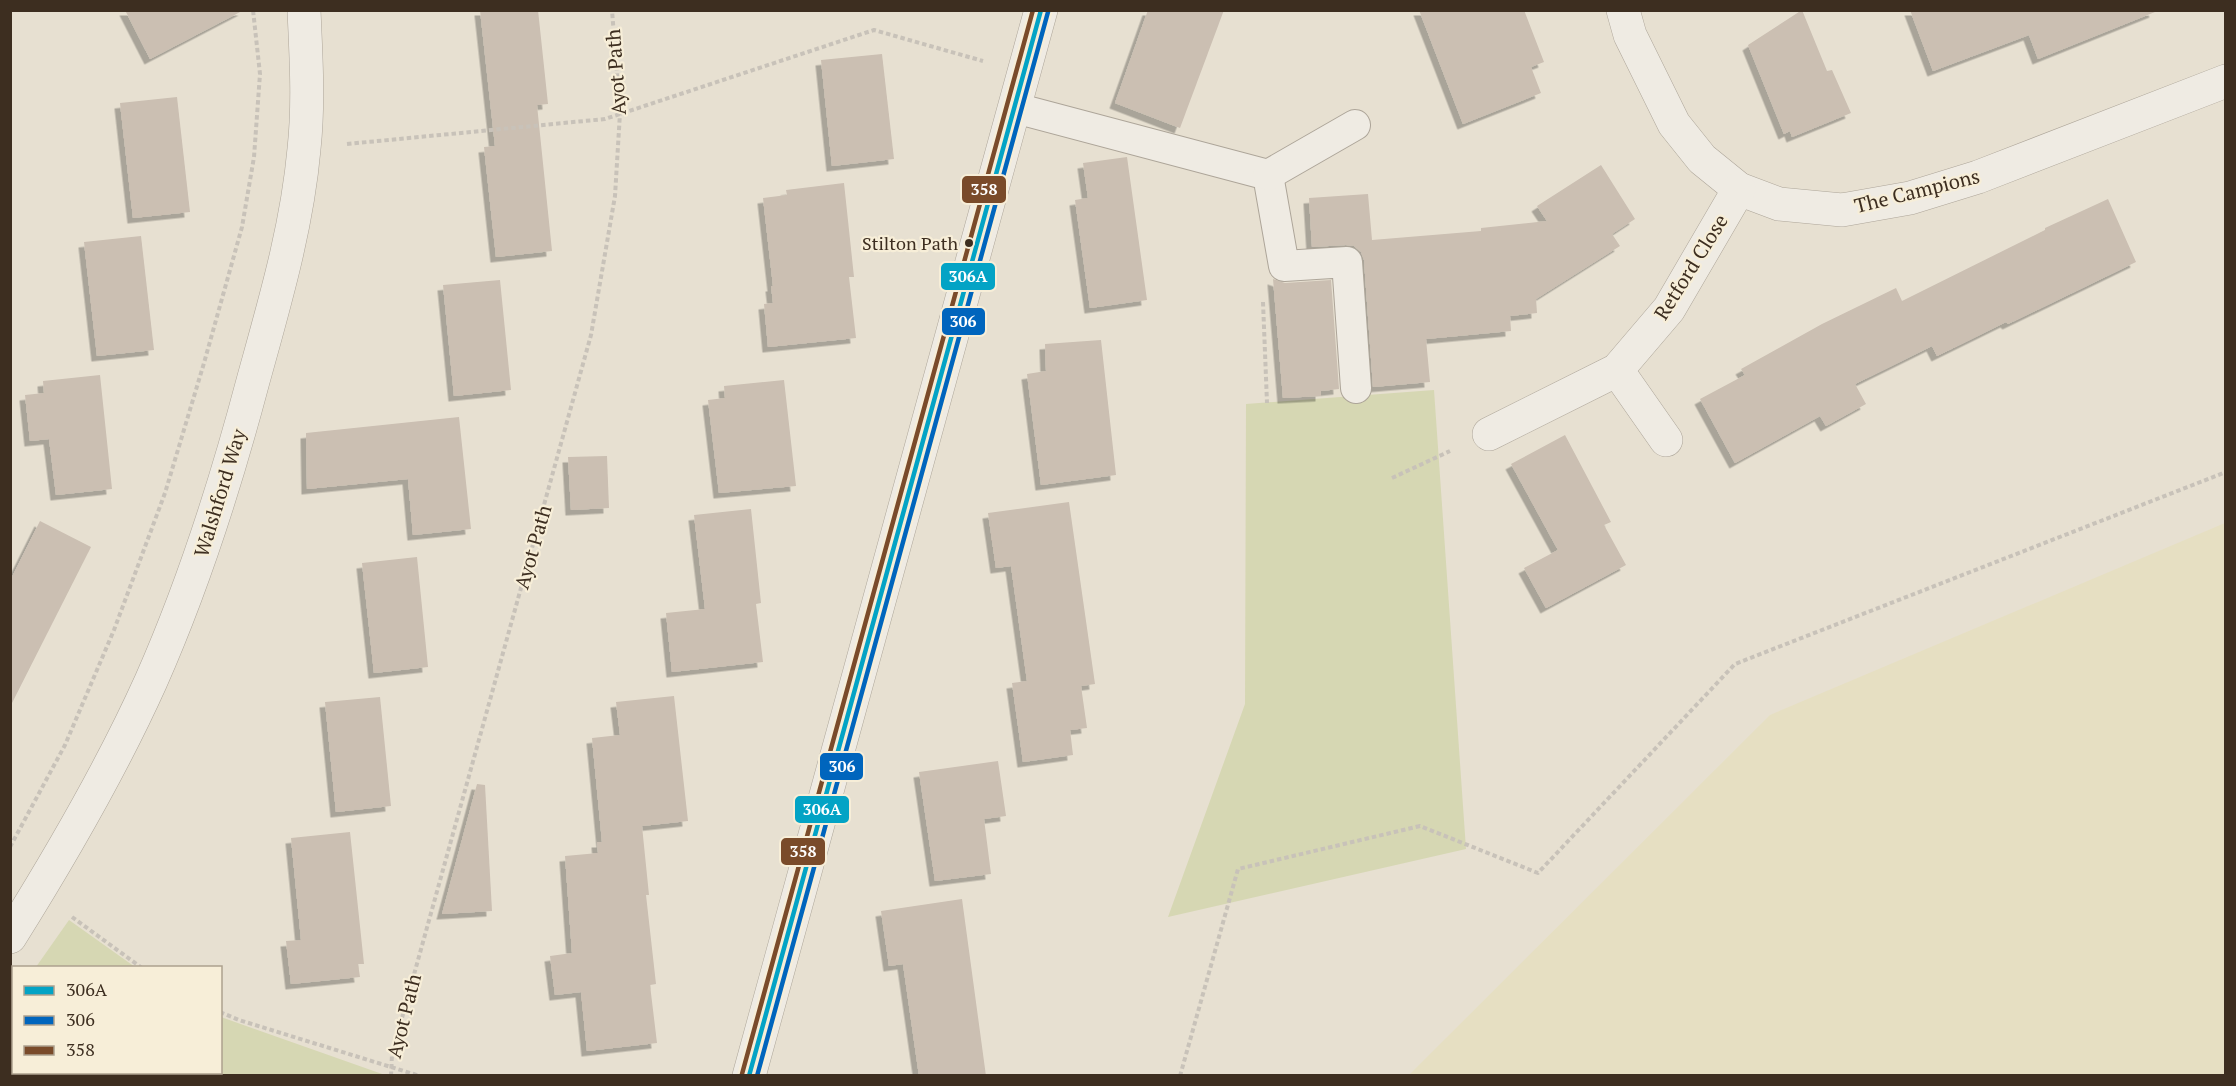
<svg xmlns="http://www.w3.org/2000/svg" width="2236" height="1086" viewBox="0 0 2236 1086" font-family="'PT Serif',serif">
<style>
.farmland{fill:#e6dfc2}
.green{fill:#d6d7b3}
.building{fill:#cbbfb2;filter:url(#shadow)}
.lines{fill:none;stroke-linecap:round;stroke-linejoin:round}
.service-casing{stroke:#ada599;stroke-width:32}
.minor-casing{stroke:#ada599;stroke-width:34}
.tertiary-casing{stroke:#ada599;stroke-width:34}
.path{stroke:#c8c2b9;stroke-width:4;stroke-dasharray:4.5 3;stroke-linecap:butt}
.service{stroke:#efebe3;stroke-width:30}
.minor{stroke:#efebe3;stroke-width:33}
.tertiary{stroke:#efebe3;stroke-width:33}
.bus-1-casing{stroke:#f7eed8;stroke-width:9}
.bus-2-casing{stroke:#f7eed8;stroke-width:9}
.bus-3-casing{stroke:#f7eed8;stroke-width:9}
.bus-1{stroke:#03a3c5;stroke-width:4.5}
.bus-2{stroke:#0065bd;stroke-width:4.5}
.bus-3{stroke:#7a4b2a;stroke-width:4.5}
.bus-dot{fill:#3d2e20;stroke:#f7eed8;stroke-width:2}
.labels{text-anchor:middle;stroke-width:4.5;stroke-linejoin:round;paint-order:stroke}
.bus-label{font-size:18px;fill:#3d2e20;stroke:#f7eed8;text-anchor:end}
.street-label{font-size:20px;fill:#3d2e20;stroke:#f7eed8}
.line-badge{stroke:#f7eed8;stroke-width:2}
.badge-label{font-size:16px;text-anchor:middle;font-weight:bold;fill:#fff}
</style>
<defs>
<filter id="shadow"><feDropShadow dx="-5.5" dy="5.5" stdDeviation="0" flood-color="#0004"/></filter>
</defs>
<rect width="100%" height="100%" fill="#e7e0d1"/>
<polygon class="farmland" points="2225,523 2225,1075 1409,1075 1770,715"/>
<g class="green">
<polygon points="1434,390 1466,849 1168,917 1245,704 1246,404"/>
<polygon points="69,920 135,967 36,967"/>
<polygon points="221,1017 385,1075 42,1076 39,1073 220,1072"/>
</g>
<g class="building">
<polygon points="125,10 244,10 150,59"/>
<polygon points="480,10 538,10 548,104 537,105 552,251 496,257 484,147 495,146"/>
<polygon points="1148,10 1224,10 1180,128 1115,103"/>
<polygon points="1419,10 1524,10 1544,62 1531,67 1541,93 1463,124"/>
<polygon points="1802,10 1827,71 1832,70 1851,113 1792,137 1790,131 1784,134 1748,45"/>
<polygon points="1910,10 2154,10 2155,12 2038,59 2029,35 1933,71"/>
<polygon points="882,54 894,159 832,166 821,60"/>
<polygon points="177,97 190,212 133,218 120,103"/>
<polygon points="1127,157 1147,300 1090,308 1075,200 1088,198 1083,163"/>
<polygon points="1601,165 1635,219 1612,234 1620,246 1536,299 1537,313 1510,316 1511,331 1426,339 1430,382 1373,387 1364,260 1361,252 1354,246 1346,245 1312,247 1309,198 1368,194 1372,240 1481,231 1481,228 1547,221 1537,206"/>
<polygon points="844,183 854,277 849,277 856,338 768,347 764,304 773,303 771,286 773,286 763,198 787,195 786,190"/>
<polygon points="2108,199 2136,262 2008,324 2006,322 1937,356 1932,346 1855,384 1866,404 1826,426 1820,416 1735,463 1700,399 1745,375 1741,369 1822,324 1896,288 1902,301 2045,230 2045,228"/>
<polygon points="141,236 154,350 97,356 84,242"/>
<polygon points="1273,279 1285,283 1331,280 1339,389 1321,391 1321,396 1283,398"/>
<polygon points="500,280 511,390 454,396 443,285"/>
<polygon points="1101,340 1116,475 1041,485 1027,374 1046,371 1045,344"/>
<polygon points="100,375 112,489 56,495 49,439 30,441 25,395 44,393 43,381"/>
<polygon points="784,380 796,486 719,493 708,400 725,398 724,386"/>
<polygon points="459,417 471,529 413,535 408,479 307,489 306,433"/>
<polygon points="1565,435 1611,522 1604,525 1626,565 1546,608 1524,568 1558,550 1511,464"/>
<polygon points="607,456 609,508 571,510 568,457"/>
<polygon points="1069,502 1095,684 1081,686 1087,728 1070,730 1073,755 1023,762 1012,683 1027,681 1011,566 996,568 988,513"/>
<polygon points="751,509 761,603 756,604 763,662 672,672 666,613 705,609 694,515"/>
<polygon points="40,521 91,547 10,707 10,581"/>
<polygon points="417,557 428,667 374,673 362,563"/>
<polygon points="674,696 688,821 642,826 649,895 646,895 656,984 650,985 657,1043 587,1051 581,992 555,995 550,956 572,953 565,856 598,853 597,842 602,842 592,738 620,735 616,702"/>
<polygon points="380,697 391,806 336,812 325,702"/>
<polygon points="998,761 1006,816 984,819 991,874 935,881 919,772"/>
<polygon points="477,784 485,785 492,911 442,914"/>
<polygon points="350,832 364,964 358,964 360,977 291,984 286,941 301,940 291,838"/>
<polygon points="962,899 986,1076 919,1076 903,964 889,966 881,911"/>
</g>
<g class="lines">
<g class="service-casing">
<g id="service">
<polyline points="1015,108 1268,175 1284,266 1347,262 1356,388"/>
<polyline points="1268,175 1355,125"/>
</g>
</g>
<g class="minor-casing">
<g id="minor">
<polyline points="1623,10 1630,35 1674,124 1702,159 1739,189 1779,204 1842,210 1910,198 1978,177 2226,81"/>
<polyline points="1617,370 1666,440"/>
<polyline points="1489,434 1617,370 1669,309 1739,189"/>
<path d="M10,937C62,854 111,770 151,681C194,584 226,483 253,381C274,305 297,228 304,149C309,103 306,57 304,10"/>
</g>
</g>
<g class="tertiary-casing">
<polyline id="tertiary" points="749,1076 1041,10"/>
</g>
<g class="path">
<polyline points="347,144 605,119 874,30 983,61"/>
<polyline points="1263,302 1267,403"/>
<polyline points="1392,478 1450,451"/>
<polyline points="10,847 65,745 114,630 165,493 204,363 242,227 254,157 260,74 253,10"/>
<polyline points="72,917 142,968"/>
<polyline points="220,1012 239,1020 420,1076"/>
<polyline points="10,1054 14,1057"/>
<polyline points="28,1072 31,1076"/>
<polyline points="391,1076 392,1054 591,335 615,196 620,113 612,10"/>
<polyline points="1180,1076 1238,869 1420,826 1538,873 1735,664 2226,472"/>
</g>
<use href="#service" class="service"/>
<use href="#minor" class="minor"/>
<use href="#tertiary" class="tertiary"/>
<g class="bus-1-casing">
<polyline id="bus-1" points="749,1076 1041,10"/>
</g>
<g class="bus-2-casing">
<polyline id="bus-2" points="757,1076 1048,12"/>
</g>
<g class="bus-3-casing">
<polyline id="bus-3" points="742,1074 1033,10"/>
</g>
<use href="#bus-1" class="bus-1"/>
<use href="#bus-2" class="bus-2"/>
<use href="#bus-3" class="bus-3"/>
</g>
<circle class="bus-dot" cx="969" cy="243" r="5"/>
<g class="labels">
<g class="bus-label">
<text x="958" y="250">Stilton Path</text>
</g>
<g class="street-label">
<text transform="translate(616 72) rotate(-94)" y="7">Ayot Path</text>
<text transform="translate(1917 191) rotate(-14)" y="7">The Campions</text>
<text transform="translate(1691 267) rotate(-58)" y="7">Retford Close</text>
<text transform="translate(220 493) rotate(-73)" y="7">Walshford Way</text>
<text transform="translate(533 547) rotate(-74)" y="7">Ayot Path</text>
<text transform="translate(404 1016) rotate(-76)" y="7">Ayot Path</text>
</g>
</g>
<g class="line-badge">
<rect x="961" y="175" width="46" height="29" rx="6" fill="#7a4b2a"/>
<rect x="940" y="262" width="56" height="29" rx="6" fill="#03a3c5"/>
<rect x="941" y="307" width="45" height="29" rx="6" fill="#0065bd"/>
<rect x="819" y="752" width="45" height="29" rx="6" fill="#0065bd"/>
<rect x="794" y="795" width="56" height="29" rx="6" fill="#03a3c5"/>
<rect x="780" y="837" width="46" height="29" rx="6" fill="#7a4b2a"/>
</g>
<g class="badge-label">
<text x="984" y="195">358</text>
<text x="968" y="282">306A</text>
<text x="963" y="327">306</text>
<text x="842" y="772">306</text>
<text x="822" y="815">306A</text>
<text x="803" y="857">358</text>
</g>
<rect width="2236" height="1086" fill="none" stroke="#3d2e20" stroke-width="24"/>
<rect x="12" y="966" width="210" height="108" fill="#f7eed8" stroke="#ada18e" stroke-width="1.5"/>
<rect x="24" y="986" width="30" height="9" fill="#03a3c5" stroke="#ada18e" stroke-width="1.5"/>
<text x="66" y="996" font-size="18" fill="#3d2e20">306A</text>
<rect x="24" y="1016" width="30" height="9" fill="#0065bd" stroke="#ada18e" stroke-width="1.5"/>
<text x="66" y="1026" font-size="18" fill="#3d2e20">306</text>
<rect x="24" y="1046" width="30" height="9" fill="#7a4b2a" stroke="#ada18e" stroke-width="1.5"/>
<text x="66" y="1056" font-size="18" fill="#3d2e20">358</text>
</svg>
